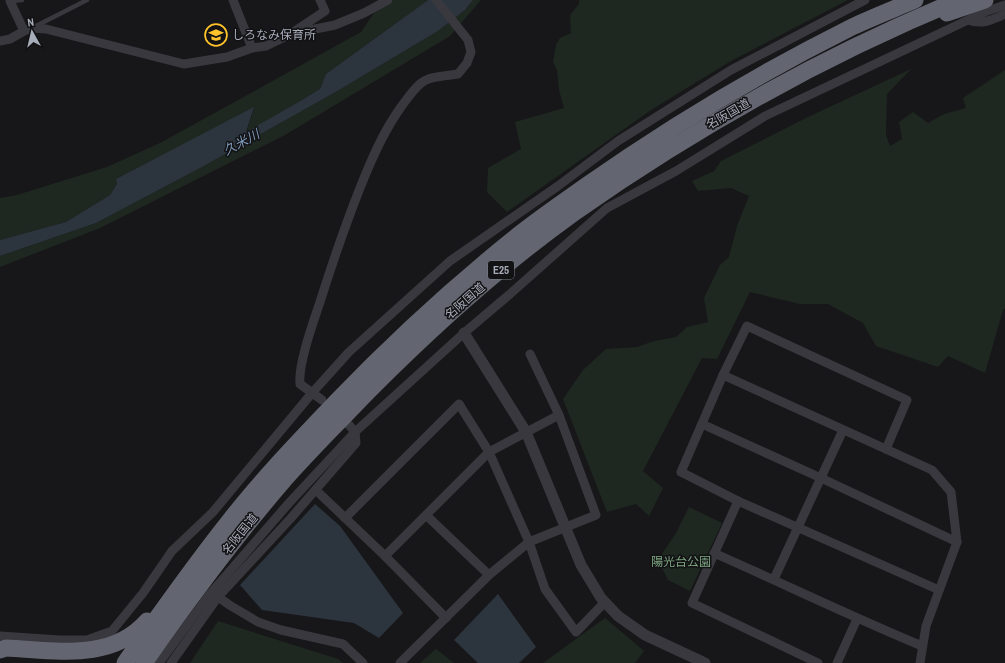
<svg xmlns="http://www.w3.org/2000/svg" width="1005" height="663" viewBox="0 0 1005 663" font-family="'Archivo Narrow','Noto Sans JP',sans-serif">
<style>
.green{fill:#1e2820}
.water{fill:#2c353e}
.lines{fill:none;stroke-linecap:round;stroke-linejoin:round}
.service{stroke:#38383e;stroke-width:4.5}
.minor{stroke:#38383e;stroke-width:9}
.tertiary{stroke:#38383e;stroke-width:11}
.motorway{stroke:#636670;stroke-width:17}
.labels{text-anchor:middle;stroke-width:3;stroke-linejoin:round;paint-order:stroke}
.shield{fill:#121214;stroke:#7b7e88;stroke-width:1}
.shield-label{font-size:11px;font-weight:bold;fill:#a8adba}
.poi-label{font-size:12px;fill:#a8adba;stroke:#121214;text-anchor:start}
.street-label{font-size:12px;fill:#a8adba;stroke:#121214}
.park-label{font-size:12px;fill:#7ea682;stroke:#121214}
.water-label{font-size:13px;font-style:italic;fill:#7d99b7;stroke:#121214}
</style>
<rect width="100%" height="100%" fill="#171719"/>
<g class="green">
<polygon points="394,0 428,0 326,74 320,89 302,100 246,133 254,108 116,179 117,184 110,195 66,222 0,240 0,198 17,195 107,167 160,143 240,99 361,32 374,13"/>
<polygon points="473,0 481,0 450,36 285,135 100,228 0,267 0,256 96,223 202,167 334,93 438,31 465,10"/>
<polygon points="579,0 848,0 731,61 651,110 507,212 487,192 488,168 521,149 515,122 564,108 559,90 557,70 553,62 556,45 560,38 571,33 570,15 579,4"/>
<polygon points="911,69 887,94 886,135 890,146 902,139 899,122 913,112 928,123 944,114 966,108 963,98 1005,70 1005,308 1003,310 985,373 948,356 938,367 876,346 863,323 828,304 800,304 750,292 717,359 702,358 643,471 663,488 649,516 636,504 607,512 563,399 583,370 606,349 637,347 654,341 676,337 687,327 708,322 704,298 720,265 729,257 737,226 749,196 731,188 698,191 692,181 714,171 721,161 808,117"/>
<polygon points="689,507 722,523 690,591 668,580 658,560 676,533"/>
<polygon points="605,618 644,651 635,663 543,663"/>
<polygon points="218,621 338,659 343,663 190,663"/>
<polygon points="436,649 454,663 420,663"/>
</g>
<g class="water">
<polygon points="428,0 473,0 465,10 438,31 334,93 202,167 96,223 0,256 0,240 66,222 110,195 117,184 116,179 254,107 246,132 302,100 320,89 326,74"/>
<polygon points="315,504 340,526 403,613 379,638 354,623 262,610 240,585"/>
<polygon points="498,594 536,647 519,663 478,663 454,640"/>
</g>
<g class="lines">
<g class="service">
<polyline points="12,1 22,0"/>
<polyline points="36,26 87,0"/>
</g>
<g class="minor">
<polyline points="12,0 10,1 24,31"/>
<polyline points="233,0 252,48"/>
<path d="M968,20C982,25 992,20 1005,14"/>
<polyline points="295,31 325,11 320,0"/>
<polyline points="0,41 10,39 24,31 33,28 46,29 184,64 227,57 252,48 266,46 291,34 335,25 364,13 388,0"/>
<polyline points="723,375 932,470 951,492 957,542 926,626 920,663"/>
<path d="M322,400L300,384C298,364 313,323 320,302C332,264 345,226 360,188C371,160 383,132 401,107C407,99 413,90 420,84C429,76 446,76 458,74L467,63L471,52L468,40L436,0"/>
<polyline points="702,424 821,478 957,542"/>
<polyline points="320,494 385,556"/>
<polyline points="738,501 939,590"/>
<polyline points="426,515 489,575"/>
<polyline points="345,518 459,404 489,452 529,542 545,589 576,632 605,602"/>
<path d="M714,553C784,584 852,617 922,646"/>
<polyline points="774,579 843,430"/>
<polyline points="218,597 231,606 258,622 281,630 343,644 363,663"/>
<polyline points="446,618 385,556 489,452 559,415"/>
<polyline points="0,636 60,640 87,640 112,631 143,593 172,551 213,512 312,393 349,352 450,261 558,186 618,141 731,70 865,0"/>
<polyline points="159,663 210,594 289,503 355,432 464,333 510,294 607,208 676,171 765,116 968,20 987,11 1005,5"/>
<polyline points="171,663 218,597 291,518 356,443 355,432 349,425"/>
<polyline points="400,663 489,575 529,542 596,515 559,415 530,354"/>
<polyline points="818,663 692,603 738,501 681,472 723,375 747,326 907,400 886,449"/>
<polyline points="837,663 857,619"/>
</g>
<polyline class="tertiary" points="464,333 526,432 581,565 601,598 618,616 645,635 705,663"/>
<g class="motorway">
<polyline points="947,13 985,0"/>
<path d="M0,650L6,648C55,650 111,662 147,621"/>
<path d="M125,663C160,614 194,565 231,519C263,478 300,440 336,402C391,345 449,291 510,242C534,222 561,204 586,186C671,126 760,73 852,27C873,17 894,9 915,0"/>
<path d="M144,663C188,600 233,539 284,480C305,456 328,433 350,410C419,339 494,270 575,212C695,128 823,56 959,0"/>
</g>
</g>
<defs>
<g id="school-ring" transform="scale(1.15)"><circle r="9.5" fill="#121214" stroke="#fec22a" stroke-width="1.5"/><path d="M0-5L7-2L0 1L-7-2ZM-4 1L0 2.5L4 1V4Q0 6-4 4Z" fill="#fec22a"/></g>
</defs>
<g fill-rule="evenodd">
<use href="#school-ring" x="216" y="35"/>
</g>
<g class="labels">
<rect class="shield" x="488" y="261" width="26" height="18" rx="3"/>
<g class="shield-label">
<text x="501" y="274">E25</text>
</g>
<g class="poi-label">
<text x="232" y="39">しろなみ保育所</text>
</g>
<g class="street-label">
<text transform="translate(728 114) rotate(-30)" y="4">名阪国道</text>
<text transform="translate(465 301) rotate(-41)" y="4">名阪国道</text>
<text transform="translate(240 534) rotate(-51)" y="4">名阪国道</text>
</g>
<g class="park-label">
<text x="681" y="566">陽光台公園</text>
</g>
<g class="water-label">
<text transform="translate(241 142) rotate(-28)" y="5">久米川</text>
</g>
</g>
<g transform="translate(32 32) rotate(352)" stroke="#121214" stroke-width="3" paint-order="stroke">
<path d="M0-3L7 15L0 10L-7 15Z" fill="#a8adba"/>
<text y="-6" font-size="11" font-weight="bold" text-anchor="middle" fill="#a8adba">N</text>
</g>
</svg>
